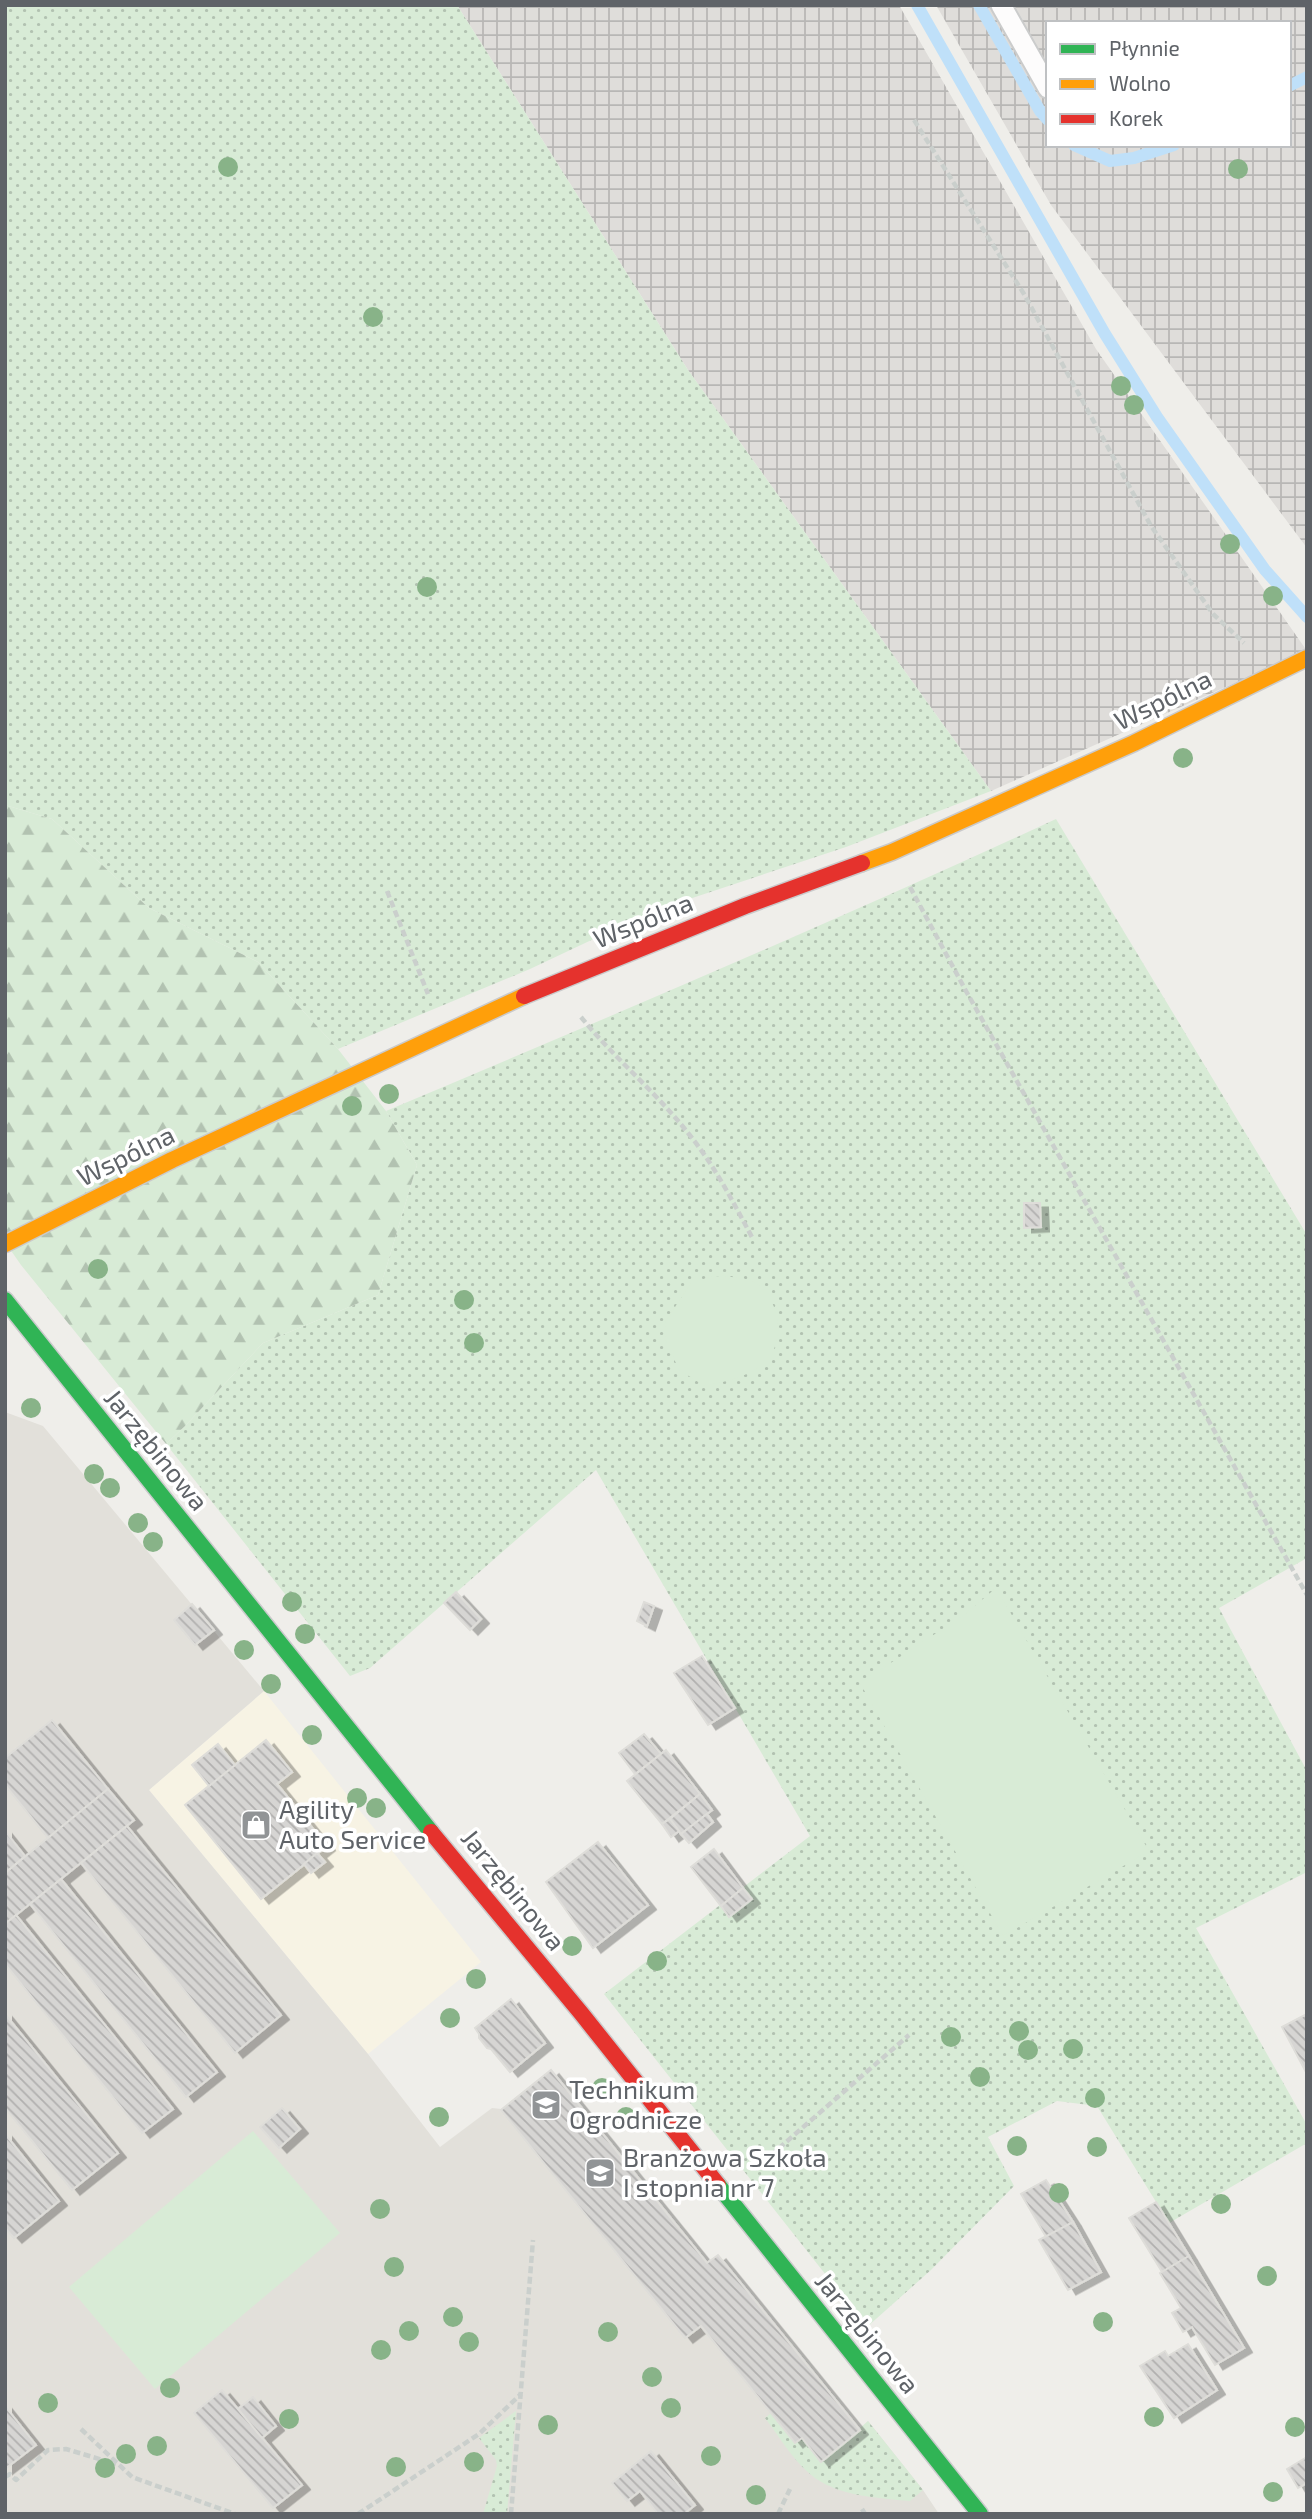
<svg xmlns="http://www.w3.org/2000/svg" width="1312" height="2519" viewBox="0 0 1312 2519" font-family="'Exo 2',sans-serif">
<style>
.commercial{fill:#f7f3e4}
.industrial{fill:url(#industrial-grid);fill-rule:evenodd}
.education{fill:#e2e0da}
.grass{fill:url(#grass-dots)}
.forest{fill:url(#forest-firs)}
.pitch{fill:#d8ebd6}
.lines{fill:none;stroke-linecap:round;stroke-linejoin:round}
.stream{stroke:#bfe0f9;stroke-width:12}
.building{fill:url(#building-back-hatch);stroke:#deddd9;stroke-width:2;filter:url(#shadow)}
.lane-casing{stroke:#cbcccc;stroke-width:23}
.fast-casing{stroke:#cacacb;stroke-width:19}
.slow-casing{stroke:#cacacb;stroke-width:19}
.jam-casing{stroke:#cacacb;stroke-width:19}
.path{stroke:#cacfcc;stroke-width:4.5;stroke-dasharray:7 3.5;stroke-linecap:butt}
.lane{stroke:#fdfcfc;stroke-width:19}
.fast{stroke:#30b455;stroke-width:16}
.slow{stroke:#ff9f0a;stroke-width:16}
.jam{stroke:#e5322d;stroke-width:16}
.tree{fill:#88b388}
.labels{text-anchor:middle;stroke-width:7;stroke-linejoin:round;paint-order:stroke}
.street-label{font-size:26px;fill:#5f6368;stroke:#fff}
.poi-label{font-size:26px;fill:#5f6368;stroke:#fff;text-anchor:start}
</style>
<defs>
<pattern id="industrial-grid" width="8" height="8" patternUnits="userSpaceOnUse" patternTransform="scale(1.75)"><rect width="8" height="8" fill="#dfddda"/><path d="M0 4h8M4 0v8" fill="none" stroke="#b8b7b5"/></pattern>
<pattern id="grass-dots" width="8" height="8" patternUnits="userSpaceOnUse" patternTransform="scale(1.75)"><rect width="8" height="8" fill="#d8ebd6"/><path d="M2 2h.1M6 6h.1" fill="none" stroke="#b2c2b1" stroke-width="1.8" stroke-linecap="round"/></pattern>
<pattern id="forest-firs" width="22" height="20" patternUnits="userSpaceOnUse" patternTransform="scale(1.75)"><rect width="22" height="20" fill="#d8ebd6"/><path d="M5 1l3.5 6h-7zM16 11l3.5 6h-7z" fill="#b2c2b1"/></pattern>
<pattern id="building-back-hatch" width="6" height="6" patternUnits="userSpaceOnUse" patternTransform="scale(1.75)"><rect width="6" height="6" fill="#d6d5d3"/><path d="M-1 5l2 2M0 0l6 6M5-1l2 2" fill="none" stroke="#b1b0af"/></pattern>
<filter id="shadow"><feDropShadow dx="8" dy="4.5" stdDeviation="0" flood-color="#0004"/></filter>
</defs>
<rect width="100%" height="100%" fill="#efeeea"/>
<polygon class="commercial" points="264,1691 481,1962 368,2054 149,1790"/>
<g class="industrial">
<polygon points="457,5 899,5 1096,349 1307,651 991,791 688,370"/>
<path d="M936,5H1307V548L1051,205ZM1048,23H1289V145H1048Z"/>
</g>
<polygon class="education" points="5,1412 43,1426 264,1691 149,1790 368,2054 440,2147 492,2108 501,2109 551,2070 706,2263 718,2255 860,2430 868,2421 923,2490 939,2514 5,2514"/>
<g class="grass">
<polygon points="5,5 457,5 688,370 991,791 846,847 653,911 530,969 338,1049 258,962 149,908 52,819 5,805"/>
<path d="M1056,819L1307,1235V1558L1219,1608L1307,1771V1872L1196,1928L1307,2125V2143L1169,2223L1097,2106L1057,2101L988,2137L1014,2186L931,2270L867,2327L604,1994L810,1836L596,1470L370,1668L350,1676L166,1444L185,1426L263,1343L378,1295L417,1165L386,1111C610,1017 835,921 1056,819Z"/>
<polygon points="516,2411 507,2514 483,2514 497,2466 496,2460 479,2438"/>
<path d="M771,2413L802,2438L821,2462L868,2421L923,2490L910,2501C878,2498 835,2496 810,2474C792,2459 779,2436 765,2418Z"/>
</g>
<polygon class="forest" points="5,805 52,819 149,908 258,962 338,1049 386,1111 417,1165 378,1295 263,1343 185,1426 166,1444 21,1265 5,1242"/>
<g class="pitch">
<path d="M713,1276C727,1277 750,1276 760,1286C784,1309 786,1351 756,1369C740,1379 722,1382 705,1386L679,1370L666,1341L665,1322L691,1283Z"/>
<polygon points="996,1588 1149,1851 1003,1936 860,1683 964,1615"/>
<polygon points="253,2131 340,2233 155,2389 69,2287"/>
</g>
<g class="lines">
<g class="stream">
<polyline points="917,5 1105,334 1157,417 1265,570 1307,617"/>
<polyline points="979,5 1040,111 1048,120"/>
<polyline points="1289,86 1307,77"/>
<polyline points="1074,145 1110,161 1134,158 1174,145"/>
</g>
</g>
<g class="building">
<polygon points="1024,1203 1040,1203 1041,1227 1024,1228"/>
<polygon points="456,1592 481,1619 470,1630 444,1603"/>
<polygon points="644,1602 654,1606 647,1626 637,1621"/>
<polygon points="192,1604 214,1630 195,1645 174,1620"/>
<polygon points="702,1656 735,1708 708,1725 674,1673"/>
<polygon points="52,1720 108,1789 48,1838 5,1785 5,1758"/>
<polygon points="644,1734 661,1754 635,1774 619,1753"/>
<polygon points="266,1740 292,1772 277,1784 327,1846 261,1899 185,1805"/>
<polygon points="218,1744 235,1765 209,1786 192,1765"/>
<polygon points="666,1750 700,1794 662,1824 627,1781"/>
<polygon points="108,1789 134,1820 5,1924 5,1873"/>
<polygon points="700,1794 712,1810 681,1834 670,1819"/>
<polygon points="707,1814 713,1822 689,1843 681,1834"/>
<polygon points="670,1819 679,1831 671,1837 662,1824"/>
<polygon points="127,1826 281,2015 235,2053 81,1863"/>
<polygon points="5,1831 25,1856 5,1873"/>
<polygon points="598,1842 648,1905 593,1948 546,1882"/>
<polygon points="714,1849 743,1888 721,1906 691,1867"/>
<polygon points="317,1853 325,1862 311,1873 304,1864"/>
<polygon points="61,1879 217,2072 186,2097 30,1904"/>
<polygon points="743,1888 752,1899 729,1917 721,1906"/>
<polygon points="16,1915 173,2109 142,2133 5,1964 5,1924"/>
<polygon points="511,1999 545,2043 510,2072 491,2049 487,2048 479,2038 479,2034 475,2028"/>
<polygon points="5,2014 118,2153 72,2190 5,2108"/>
<polygon points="1307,2014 1307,2074 1282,2027"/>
<polygon points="551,2070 707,2263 718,2255 860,2430 821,2462 802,2438 795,2443 701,2326 685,2338 501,2110"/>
<polygon points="282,2108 300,2129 279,2148 260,2127"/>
<polygon points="5,2134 59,2201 14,2238 5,2228"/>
<polygon points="1046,2180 1073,2222 1046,2237 1021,2194"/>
<polygon points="1156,2202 1189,2256 1162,2272 1129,2218"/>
<polygon points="1073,2222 1101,2272 1068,2290 1039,2240"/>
<polygon points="1189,2256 1244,2348 1215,2365 1192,2327 1183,2332 1172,2313 1181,2308 1160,2273"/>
<polygon points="1188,2344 1217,2390 1174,2418 1140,2366 1165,2351 1168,2356"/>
<polygon points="222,2390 302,2485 273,2508 194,2413"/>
<polygon points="253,2397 276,2426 262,2438 238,2409"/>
<polygon points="5,2406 36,2445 5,2469"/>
<polygon points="651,2451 695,2505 684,2514 658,2514 640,2491 627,2501 612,2483"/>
<polygon points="1307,2457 1307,2483 1298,2488 1287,2469"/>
</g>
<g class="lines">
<g class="lane-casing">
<polyline id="lane" points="1001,5 1048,88"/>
</g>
<g class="fast-casing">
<g id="fast">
<polyline points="5,1300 431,1832"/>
<polyline points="718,2185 980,2514"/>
</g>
</g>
<g class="slow-casing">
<g id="slow">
<polyline points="862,863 892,852 1134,743 1307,658"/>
<polyline points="5,1244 172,1160 524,996"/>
</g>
</g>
<g class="jam-casing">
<g id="jam">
<polyline points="524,996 745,906 862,863"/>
<polyline points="431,1832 581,2013 718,2185"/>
</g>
</g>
<g class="path">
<polyline points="914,120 1024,294 1151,526 1213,614 1244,643"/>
<polyline points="910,887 966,991 1307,1595"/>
<polyline points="387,891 428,994"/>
<path d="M581,1017C614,1058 655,1091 688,1133C715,1166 733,1202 753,1239"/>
<polyline points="576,2096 589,2086"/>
<polyline points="755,2169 909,2035"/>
<polyline points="81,2429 132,2477 235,2514"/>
<polyline points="5,2477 10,2474 16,2480 48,2450 66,2449 116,2464"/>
<polyline points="862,2509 865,2514"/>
<polyline points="358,2514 479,2434 521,2394"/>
<polyline points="511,2514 533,2240"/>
<polyline points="778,2514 790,2489"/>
</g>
<use href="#lane" class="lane"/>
<use href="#fast" class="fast"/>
<use href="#slow" class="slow"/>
<use href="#jam" class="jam"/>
</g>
<g class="tree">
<circle cx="228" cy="167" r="10"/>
<circle cx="1238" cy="169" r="10"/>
<circle cx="373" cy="317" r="10"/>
<circle cx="1121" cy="386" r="10"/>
<circle cx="1134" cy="405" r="10"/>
<circle cx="1230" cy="544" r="10"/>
<circle cx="427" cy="587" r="10"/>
<circle cx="1273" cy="596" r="10"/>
<circle cx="1183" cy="758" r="10"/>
<circle cx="389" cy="1094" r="10"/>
<circle cx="352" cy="1106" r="10"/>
<circle cx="98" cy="1269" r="10"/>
<circle cx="464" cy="1300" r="10"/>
<circle cx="474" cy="1343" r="10"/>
<circle cx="31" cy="1408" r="10"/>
<circle cx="94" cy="1474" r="10"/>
<circle cx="110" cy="1488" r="10"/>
<circle cx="138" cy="1523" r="10"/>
<circle cx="153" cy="1542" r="10"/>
<circle cx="292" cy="1602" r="10"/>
<circle cx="305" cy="1634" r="10"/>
<circle cx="244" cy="1650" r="10"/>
<circle cx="271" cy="1684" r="10"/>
<circle cx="312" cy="1735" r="10"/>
<circle cx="357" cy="1798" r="10"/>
<circle cx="376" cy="1808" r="10"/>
<circle cx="572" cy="1946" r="10"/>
<circle cx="657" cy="1961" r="10"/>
<circle cx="476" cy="1979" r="10"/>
<circle cx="450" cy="2018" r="10"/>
<circle cx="1019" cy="2031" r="10"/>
<circle cx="951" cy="2037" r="10"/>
<circle cx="1073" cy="2049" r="10"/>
<circle cx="1028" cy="2050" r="10"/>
<circle cx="980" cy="2077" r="10"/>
<circle cx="602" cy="2088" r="10"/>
<circle cx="1095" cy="2098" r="10"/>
<circle cx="439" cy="2117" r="10"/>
<circle cx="626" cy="2117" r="10"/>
<circle cx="1017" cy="2146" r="10"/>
<circle cx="1097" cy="2147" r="10"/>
<circle cx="1059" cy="2193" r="10"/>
<circle cx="1221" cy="2204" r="10"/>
<circle cx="380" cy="2209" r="10"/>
<circle cx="394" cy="2267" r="10"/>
<circle cx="1267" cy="2276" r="10"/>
<circle cx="453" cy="2317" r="10"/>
<circle cx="1103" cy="2322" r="10"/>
<circle cx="409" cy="2331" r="10"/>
<circle cx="608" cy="2332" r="10"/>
<circle cx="469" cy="2342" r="10"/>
<circle cx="381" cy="2350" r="10"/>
<circle cx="652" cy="2377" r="10"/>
<circle cx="170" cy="2388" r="10"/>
<circle cx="48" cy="2403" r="10"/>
<circle cx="671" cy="2408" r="10"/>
<circle cx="1154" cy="2417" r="10"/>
<circle cx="289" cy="2419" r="10"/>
<circle cx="548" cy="2425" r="10"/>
<circle cx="1295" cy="2427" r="10"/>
<circle cx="157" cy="2446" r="10"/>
<circle cx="126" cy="2454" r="10"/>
<circle cx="711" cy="2456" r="10"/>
<circle cx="474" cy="2462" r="10"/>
<circle cx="396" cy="2467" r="10"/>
<circle cx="105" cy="2468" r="10"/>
<circle cx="1273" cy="2492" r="10"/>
<circle cx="756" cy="2495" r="10"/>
</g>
<defs>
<g id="shop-square" transform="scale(1.575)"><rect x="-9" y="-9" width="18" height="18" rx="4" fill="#919496" stroke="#fff"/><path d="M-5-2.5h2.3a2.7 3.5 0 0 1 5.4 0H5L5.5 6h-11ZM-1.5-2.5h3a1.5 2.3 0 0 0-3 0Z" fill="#fff"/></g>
<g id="school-square" transform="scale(1.575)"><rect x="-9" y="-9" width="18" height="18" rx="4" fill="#919496" stroke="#fff"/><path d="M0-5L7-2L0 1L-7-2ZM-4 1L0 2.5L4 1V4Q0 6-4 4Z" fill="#fff"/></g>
</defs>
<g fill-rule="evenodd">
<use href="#shop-square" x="256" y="1825"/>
<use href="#school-square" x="546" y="2105"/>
<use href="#school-square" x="600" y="2173"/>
</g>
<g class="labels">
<g class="street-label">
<text transform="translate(1163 700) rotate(-26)" y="9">Wspólna</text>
<text transform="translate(643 921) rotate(-22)" y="9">Wspólna</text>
<text transform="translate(126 1156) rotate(-26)" y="9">Wspólna</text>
<text transform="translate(156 1450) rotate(51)" y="9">Jarzębinowa</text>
<text transform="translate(513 1890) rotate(51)" y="9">Jarzębinowa</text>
<text transform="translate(867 2333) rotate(51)" y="9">Jarzębinowa</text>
</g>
<g class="poi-label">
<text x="279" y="1819">Agility<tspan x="279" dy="30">Auto Service</tspan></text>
<text x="569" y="2099">Technikum<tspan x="569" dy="30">Ogrodnicze</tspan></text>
<text x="623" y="2167">Branżowa Szkoła<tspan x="623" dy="30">I stopnia nr 7</tspan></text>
</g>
</g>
<rect width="1312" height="2519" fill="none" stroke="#5f6368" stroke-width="14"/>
<rect x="1046" y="21" width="245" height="126" fill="#ffffff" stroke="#bfc1c3" stroke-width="2"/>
<rect x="1060" y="44" width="35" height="10" fill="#30b455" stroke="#bfc1c3" stroke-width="2"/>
<text x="1109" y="56" font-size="21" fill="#5f6368">Płynnie</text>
<rect x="1060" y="79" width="35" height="10" fill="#ff9f0a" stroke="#bfc1c3" stroke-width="2"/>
<text x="1109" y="91" font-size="21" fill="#5f6368">Wolno</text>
<rect x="1060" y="114" width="35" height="10" fill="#e5322d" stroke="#bfc1c3" stroke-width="2"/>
<text x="1109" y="126" font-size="21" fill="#5f6368">Korek</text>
</svg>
